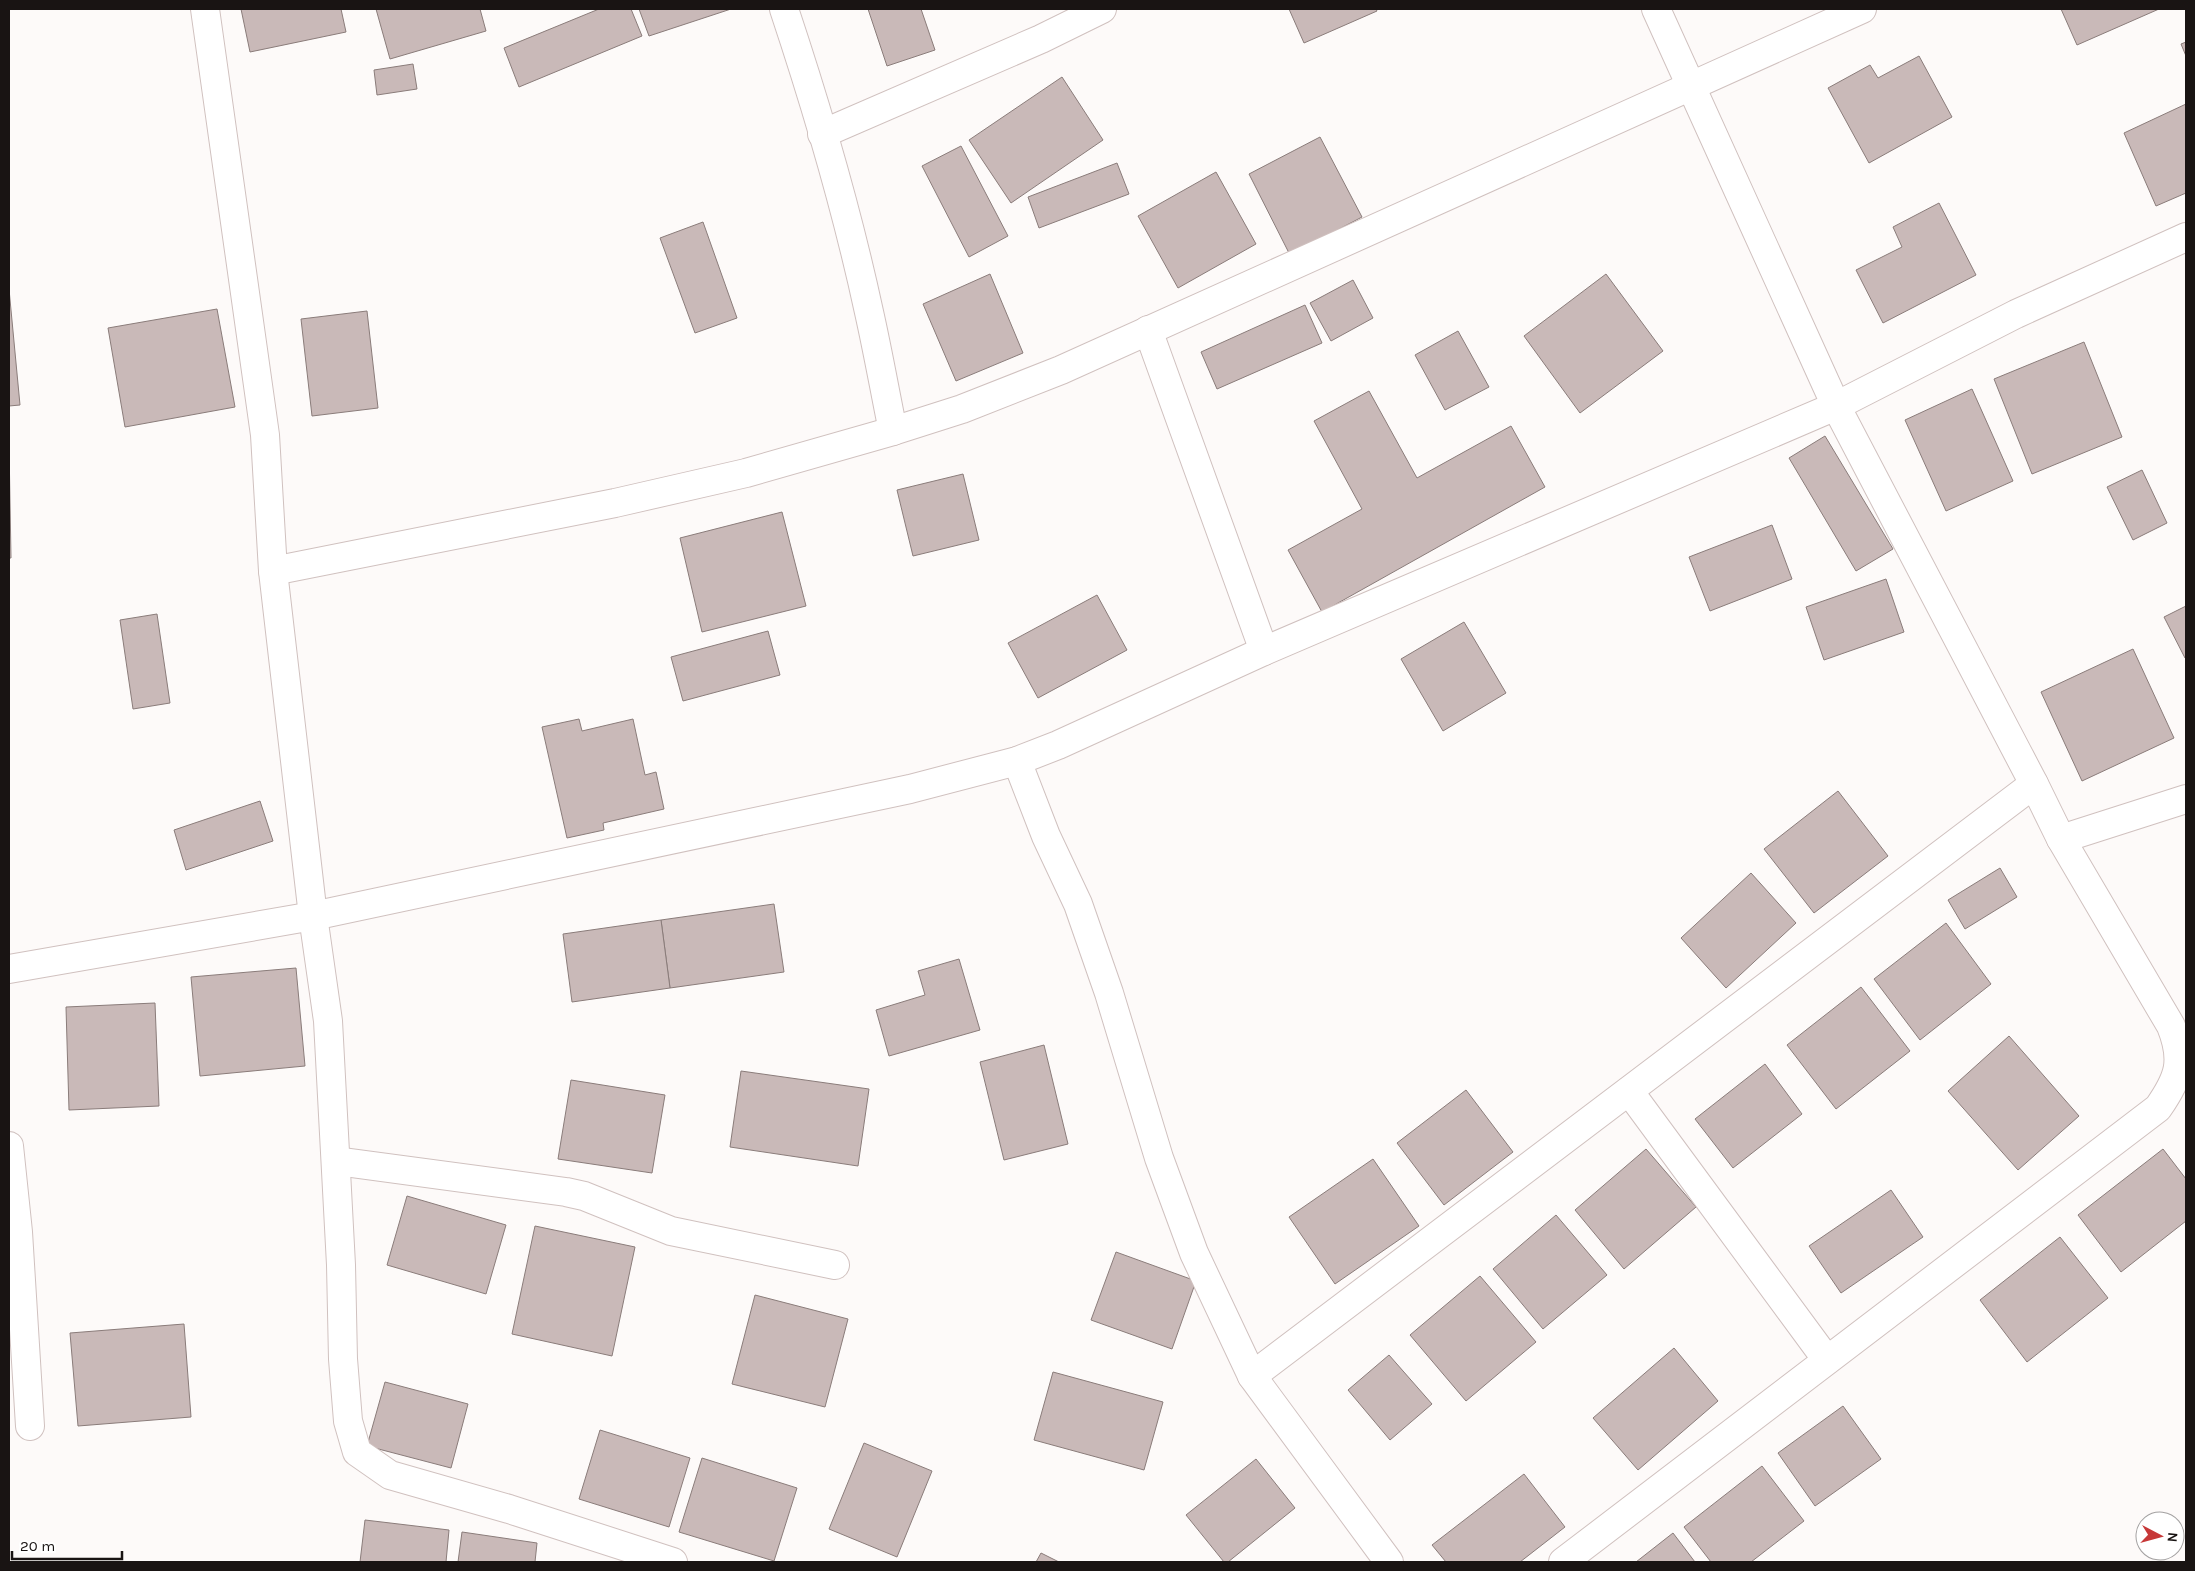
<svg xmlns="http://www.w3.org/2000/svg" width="2195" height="1571" viewBox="0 0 2195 1571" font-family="Karla,sans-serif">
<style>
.building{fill:#c9b9b8;stroke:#8a7c7a}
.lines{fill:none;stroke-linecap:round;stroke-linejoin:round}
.street-casing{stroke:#d0c1bf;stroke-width:30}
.street{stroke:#fff;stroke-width:28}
</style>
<rect width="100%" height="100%" fill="#fdfaf9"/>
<g class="building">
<polygon points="241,9 341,9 346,32 250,52"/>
<polygon points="376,9 480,9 486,31 390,59"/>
<polygon points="599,9 631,9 642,36 519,87 504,48"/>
<polygon points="639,9 731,9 649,36"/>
<polygon points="868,9 921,9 935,50 887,66"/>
<polygon points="1289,9 1376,9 1377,11 1304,43"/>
<polygon points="2061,9 2159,9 2077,45"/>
<polygon points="2186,42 2186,56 2181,44"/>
<polygon points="1919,56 1952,117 1869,163 1828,88 1870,65 1878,78"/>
<polygon points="413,64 417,89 377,95 374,70"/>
<polygon points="1062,77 1103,140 1011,203 969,140"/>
<polygon points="2186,104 2186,193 2156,206 2124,133"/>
<polygon points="1320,137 1362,217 1290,255 1249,174"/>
<polygon points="961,146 1008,236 969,257 922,166"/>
<polygon points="1117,163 1129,194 1039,228 1028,197"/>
<polygon points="1216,172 1256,244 1178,288 1138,216"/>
<polygon points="1939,203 1976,275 1883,323 1856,270 1902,247 1893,227"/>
<polygon points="703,222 737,318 695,333 660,238"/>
<polygon points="990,274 1023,353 956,381 923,304"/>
<polygon points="1606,274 1663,351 1580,413 1524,336"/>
<polygon points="1353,280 1373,318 1331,341 1310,303"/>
<polygon points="9,289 20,405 9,406"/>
<polygon points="1305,305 1322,343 1217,389 1201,352"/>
<polygon points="217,309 235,407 125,427 108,328"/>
<polygon points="367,311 378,408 312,416 301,319"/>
<polygon points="1458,331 1489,387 1445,410 1415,355"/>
<polygon points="2084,342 2122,437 2032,474 1994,379"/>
<polygon points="1972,389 2013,481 1946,511 1905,420"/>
<polygon points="1369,391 1417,478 1511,426 1545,487 1322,612 1288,550 1362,509 1314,421"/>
<polygon points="1825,436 1893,549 1856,571 1789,458"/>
<polygon points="9,445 11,558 9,558"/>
<polygon points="2142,470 2167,523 2133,540 2107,487"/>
<polygon points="963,474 979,540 913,556 897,490"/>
<polygon points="782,512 806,606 702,632 680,538"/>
<polygon points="1772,525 1792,579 1710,611 1689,557"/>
<polygon points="1886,579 1904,632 1824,660 1806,607"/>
<polygon points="1097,595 1127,650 1038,698 1008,643"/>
<polygon points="2186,606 2186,658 2185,658 2164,617"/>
<polygon points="157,614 170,703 133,709 120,620"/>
<polygon points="1464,622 1506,693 1443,731 1401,659"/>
<polygon points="768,631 780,675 683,701 671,657"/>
<polygon points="2133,649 2174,738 2082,781 2041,692"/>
<polygon points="579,719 582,731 633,719 645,775 656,772 664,809 603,823 604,830 567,838 542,727"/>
<polygon points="1838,791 1888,856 1814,913 1764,849"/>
<polygon points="260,801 273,841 186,870 174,830"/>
<polygon points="2000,868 2017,897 1965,929 1948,900"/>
<polygon points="1751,873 1796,923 1726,988 1681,938"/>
<polygon points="774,904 784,972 670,988 661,920"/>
<polygon points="661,920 670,988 572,1002 563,934"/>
<polygon points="1946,923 1991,984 1920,1040 1874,979"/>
<polygon points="959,959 980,1030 889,1056 876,1010 925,995 918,971"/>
<polygon points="296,968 305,1066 200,1076 191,977"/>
<polygon points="1861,987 1910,1051 1836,1109 1787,1045"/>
<polygon points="155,1003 159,1106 69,1110 66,1007"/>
<polygon points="2009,1036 2079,1116 2018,1170 1948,1091"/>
<polygon points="1044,1045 1068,1144 1004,1160 980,1062"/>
<polygon points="1765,1064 1802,1114 1733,1168 1695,1119"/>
<polygon points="741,1071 869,1089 858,1166 730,1147"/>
<polygon points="571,1080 665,1095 652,1173 558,1159"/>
<polygon points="1466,1090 1513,1152 1444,1205 1397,1143"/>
<polygon points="1646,1149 1696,1207 1624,1269 1575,1210"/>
<polygon points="2163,1149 2186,1179 2186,1221 2121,1272 2078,1215"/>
<polygon points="1373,1159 1419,1226 1335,1284 1289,1217"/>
<polygon points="1891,1190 1923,1237 1841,1293 1809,1246"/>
<polygon points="407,1196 506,1225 486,1294 387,1265"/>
<polygon points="1556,1215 1607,1275 1543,1329 1493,1269"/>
<polygon points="535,1226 635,1247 612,1356 512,1334"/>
<polygon points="2060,1237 2108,1298 2027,1362 1980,1300"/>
<polygon points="1116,1252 1196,1281 1172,1349 1091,1320"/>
<polygon points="1480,1276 1536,1342 1466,1401 1410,1335"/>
<polygon points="755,1295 848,1319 825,1407 732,1384"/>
<polygon points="184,1324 191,1417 78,1426 70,1333"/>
<polygon points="1674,1348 1718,1401 1638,1470 1593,1418"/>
<polygon points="1389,1355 1432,1404 1390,1440 1348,1390"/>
<polygon points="1053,1372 1163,1402 1144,1470 1034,1440"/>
<polygon points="385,1382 468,1404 451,1468 367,1446"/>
<polygon points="1843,1406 1881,1459 1815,1506 1778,1453"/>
<polygon points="600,1430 690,1458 669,1527 579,1499"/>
<polygon points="864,1443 932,1471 897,1557 829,1529"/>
<polygon points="702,1458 797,1488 774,1561 679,1532"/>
<polygon points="1256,1459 1295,1508 1228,1562 1224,1562 1186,1515"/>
<polygon points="1762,1466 1804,1521 1751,1562 1711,1562 1684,1527"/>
<polygon points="1524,1474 1565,1527 1520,1562 1446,1562 1432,1545"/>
<polygon points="365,1520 449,1530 446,1562 360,1562"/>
<polygon points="462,1532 537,1543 535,1562 458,1562"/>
<polygon points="1673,1533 1695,1562 1636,1562"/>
<polygon points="1041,1553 1059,1562 1036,1562"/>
</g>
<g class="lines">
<g class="street-casing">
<g id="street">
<polyline points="205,9 265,435 273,571 313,916 328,1021 341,1265 343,1359 348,1421 357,1452 390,1475 509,1509 673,1562"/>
<path d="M784,9C817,108 847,210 869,312C878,352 885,392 893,431"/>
<polyline points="822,134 1041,39 1102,9"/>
<polyline points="1148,330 1264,651"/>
<polyline points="273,571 615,503 746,473 893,431 962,409 1061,370 1862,9"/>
<polyline points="1017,761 1046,836 1078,904 1109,993 1159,1158 1194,1253 1252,1376 1389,1562"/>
<polyline points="2061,839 2186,799"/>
<polyline points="9,969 313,916 910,789 1017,761 1058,745 1264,651 1836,406 2016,314 2186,237"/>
<polyline points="1629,1091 1827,1360"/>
<polyline points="9,1146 18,1232 30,1426"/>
<polyline points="336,1161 566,1192 584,1196 671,1231 835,1265"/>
<polyline points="1252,1376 2034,784"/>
<path d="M1563,1562L2158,1108C2179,1078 2185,1061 2171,1026L2061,839L2034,784L1836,406L1656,9"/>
</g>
</g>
<use href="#street" class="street"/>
</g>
<rect width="2195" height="1571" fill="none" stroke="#191413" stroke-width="20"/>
<g transform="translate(2160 1536) rotate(96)"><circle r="24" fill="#ffffff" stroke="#a3a1a1"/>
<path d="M0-4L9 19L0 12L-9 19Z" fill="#c73838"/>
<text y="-8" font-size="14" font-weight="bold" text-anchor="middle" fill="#191413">N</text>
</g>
<path d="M12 1551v8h110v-8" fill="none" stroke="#191413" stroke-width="2.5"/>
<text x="20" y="1551" font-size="15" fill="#191413" stroke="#ffffff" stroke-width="4" paint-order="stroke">20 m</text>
</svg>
